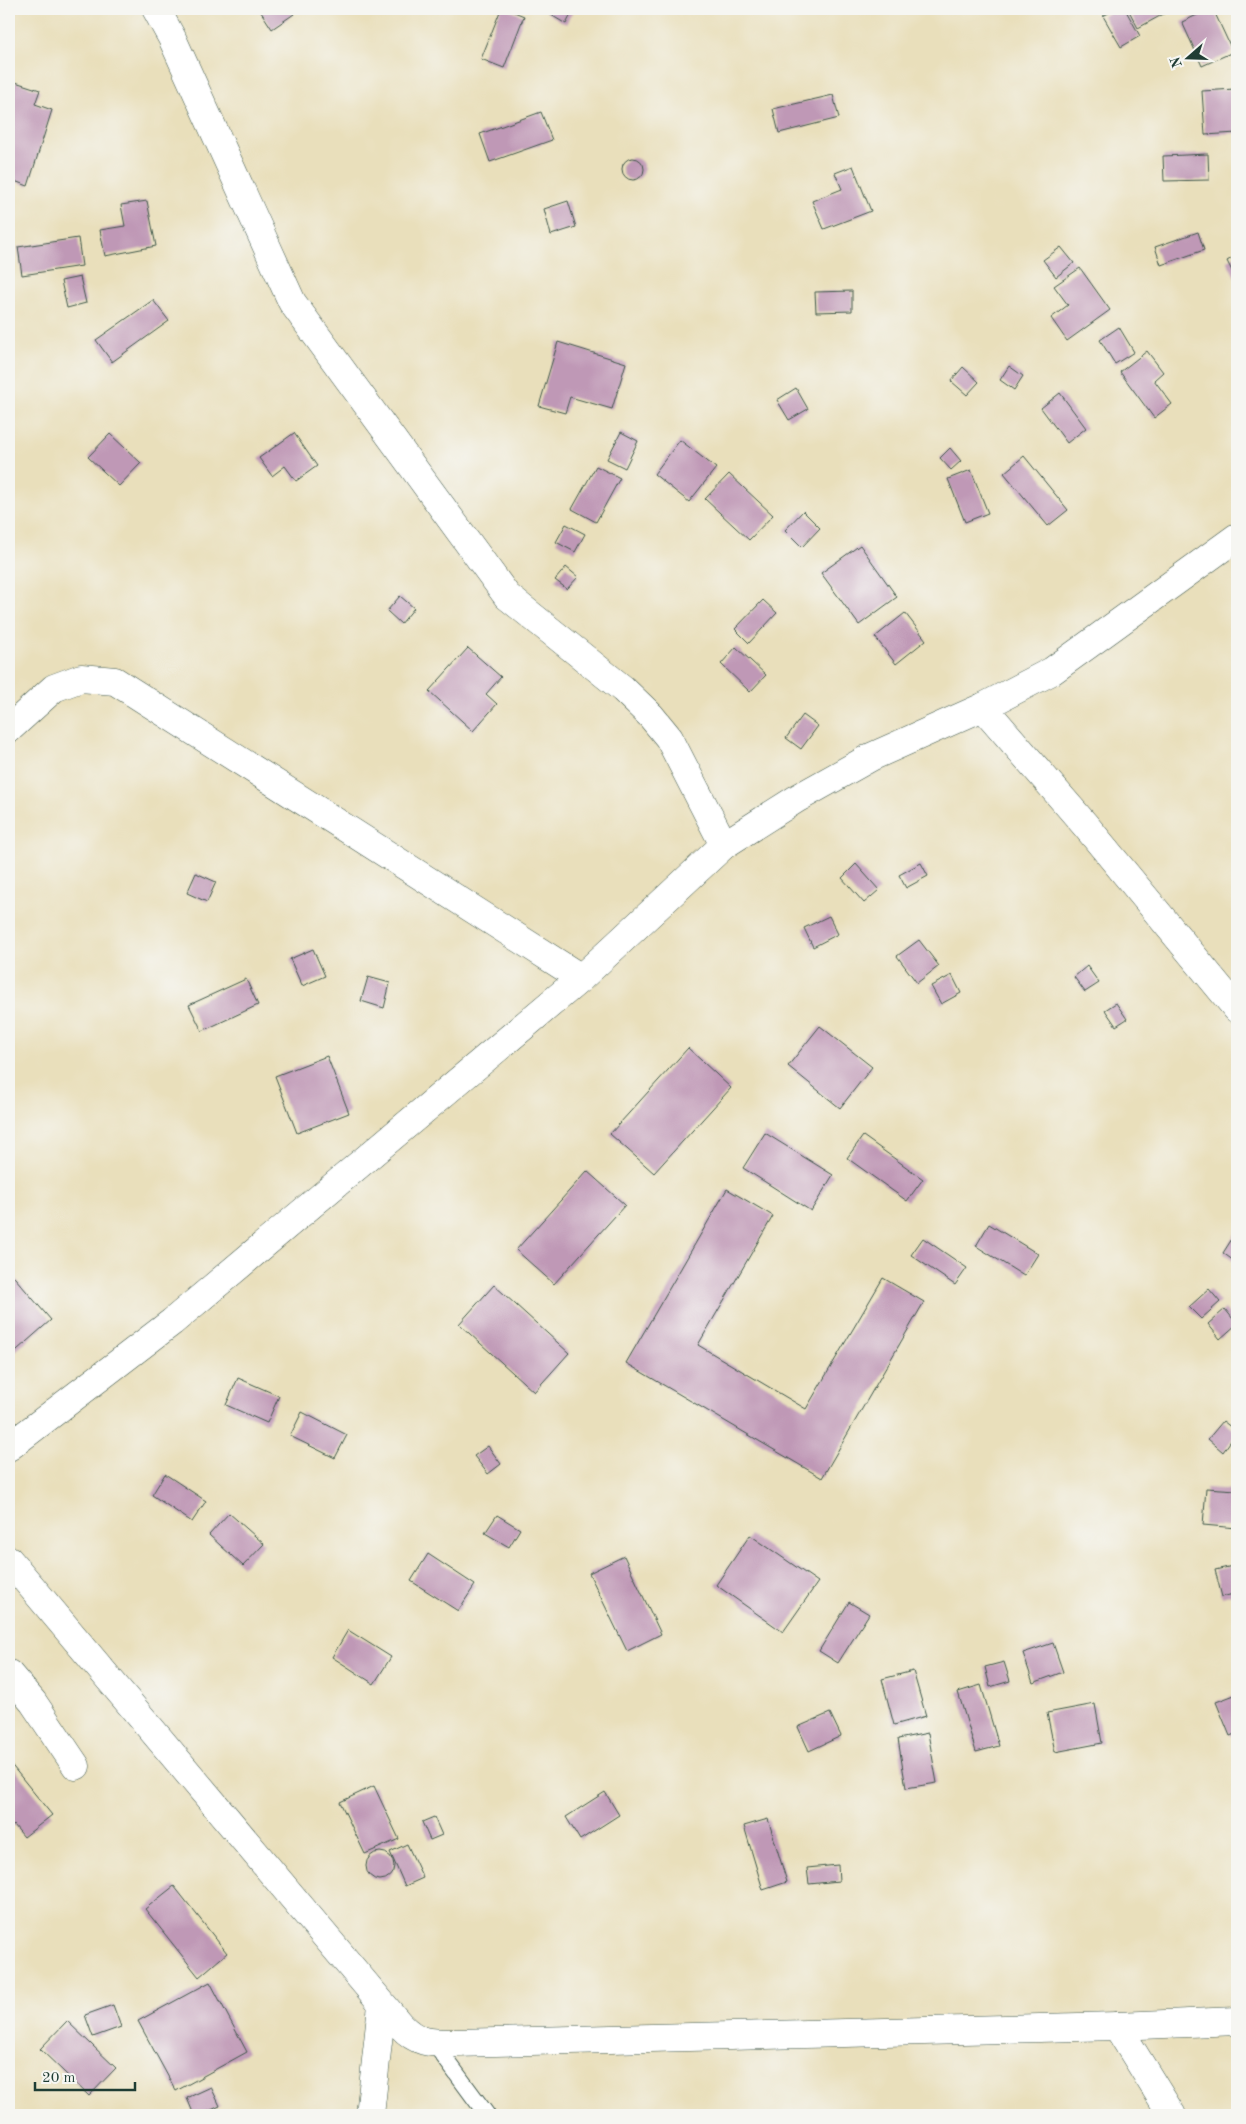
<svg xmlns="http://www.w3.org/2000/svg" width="1246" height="2124" viewBox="0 0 1246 2124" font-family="'Old Standard TT',serif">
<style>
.building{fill:#bf98b6}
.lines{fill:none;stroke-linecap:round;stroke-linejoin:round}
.service-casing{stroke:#3d5548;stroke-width:18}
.minor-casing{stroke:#3d5548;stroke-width:29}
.tertiary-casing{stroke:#3d5548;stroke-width:29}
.service{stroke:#fff;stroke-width:16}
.minor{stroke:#fff;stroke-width:28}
.tertiary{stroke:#fff;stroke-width:28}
</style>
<rect width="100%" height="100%" fill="#f6f6f2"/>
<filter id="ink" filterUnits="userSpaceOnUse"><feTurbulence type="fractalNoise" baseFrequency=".02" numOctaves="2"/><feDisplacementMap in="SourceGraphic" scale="10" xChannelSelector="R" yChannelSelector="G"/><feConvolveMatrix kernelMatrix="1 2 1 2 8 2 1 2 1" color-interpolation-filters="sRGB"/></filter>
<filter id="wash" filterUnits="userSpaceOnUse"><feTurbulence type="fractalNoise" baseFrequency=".0096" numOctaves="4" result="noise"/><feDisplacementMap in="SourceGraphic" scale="20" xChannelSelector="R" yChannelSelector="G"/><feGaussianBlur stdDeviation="1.12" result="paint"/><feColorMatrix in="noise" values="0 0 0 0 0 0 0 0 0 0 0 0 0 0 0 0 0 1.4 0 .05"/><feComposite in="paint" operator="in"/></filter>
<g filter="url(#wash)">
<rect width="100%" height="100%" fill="#e9dfbb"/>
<g id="blocks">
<g class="building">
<polygon points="259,9 290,9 294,14 272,29"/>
<polygon points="501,9 507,9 524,16 504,68 481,59"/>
<polygon points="548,9 574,9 566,24 546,12"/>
<polygon points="1116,9 1125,9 1140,36 1121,47 1103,16"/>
<polygon points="1128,9 1168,9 1169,11 1138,28"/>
<polygon points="1210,9 1213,9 1233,52 1202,66 1182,22"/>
<polygon points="9,80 40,90 35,104 52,110 28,186 9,179"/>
<polygon points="1235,89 1237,133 1205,135 1202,91"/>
<polygon points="833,95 839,118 779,133 773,109"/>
<polygon points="541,112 552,140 490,162 480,134"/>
<polygon points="1208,154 1209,180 1164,181 1163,156"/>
<circle cx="633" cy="169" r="11"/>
<polygon points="853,166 871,211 824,229 812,201 842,189 835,173"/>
<polygon points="147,201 156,246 105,256 100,230 125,226 121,205"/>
<polygon points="568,201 576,227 551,235 544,209"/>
<polygon points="1198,232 1204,250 1161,265 1155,247"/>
<polygon points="78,238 82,266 22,275 18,247"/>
<polygon points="1061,247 1074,263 1056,277 1043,260"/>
<polygon points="1237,255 1237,281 1227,261"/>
<polygon points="1080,268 1110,310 1067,341 1051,318 1068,305 1054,286"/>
<polygon points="80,277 86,303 67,308 61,281"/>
<polygon points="852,291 852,311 816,312 815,292"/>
<polygon points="153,300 169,321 112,362 96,340"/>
<polygon points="1119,327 1134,352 1115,364 1100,340"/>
<polygon points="558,342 626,363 612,409 570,397 565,413 539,406"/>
<polygon points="1147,351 1163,372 1154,380 1172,404 1154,418 1120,372"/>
<polygon points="1009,366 1023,376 1014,390 1000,380"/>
<polygon points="963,367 979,382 967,395 951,381"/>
<polygon points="796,388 808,409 789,420 777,400"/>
<polygon points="1060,393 1086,428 1067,443 1041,408"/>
<polygon points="621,432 638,441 625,468 607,459"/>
<polygon points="294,433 317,466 296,481 285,466 272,476 259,458"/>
<polygon points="110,434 141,463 119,486 88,457"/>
<polygon points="680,440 716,468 689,502 654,474"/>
<polygon points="950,448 961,461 951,470 940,458"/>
<polygon points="1024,456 1068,510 1048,526 1004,473"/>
<polygon points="596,466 620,478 596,522 572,509"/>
<polygon points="971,470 988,513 965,522 948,479"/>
<polygon points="729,474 773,515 749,540 705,499"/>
<polygon points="803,511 820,528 802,547 785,530"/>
<polygon points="566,524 585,534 575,552 556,542"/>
<polygon points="860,545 897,597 859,625 821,573"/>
<polygon points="566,567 578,577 567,589 555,580"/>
<polygon points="400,596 414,608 401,624 387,611"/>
<polygon points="763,600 777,613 749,643 735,629"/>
<polygon points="905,613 926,640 896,664 875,637"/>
<polygon points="736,647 766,675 750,692 721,664"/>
<polygon points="468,648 501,677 486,694 497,704 473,731 429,691"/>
<polygon points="803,715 818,726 801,749 786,738"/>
<polygon points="921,863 928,876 906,888 899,875"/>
<polygon points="856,864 879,890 864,903 842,878"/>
<polygon points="196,873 216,882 207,902 187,893"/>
<polygon points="829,916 838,934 813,947 804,928"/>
<polygon points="919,940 939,966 917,983 897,956"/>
<polygon points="313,949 325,976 302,986 290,959"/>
<polygon points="1087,966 1099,983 1085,992 1074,977"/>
<polygon points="952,975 961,993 941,1004 931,986"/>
<polygon points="368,977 390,983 384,1008 361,1001"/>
<polygon points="246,979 258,1005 202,1031 189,1005"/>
<polygon points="1116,1003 1127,1019 1116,1026 1105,1010"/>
<polygon points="820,1026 872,1067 840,1108 788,1066"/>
<polygon points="688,1048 731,1088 654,1173 610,1134"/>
<polygon points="327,1056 349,1113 297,1133 275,1076"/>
<polygon points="765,1133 833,1175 811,1211 743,1168"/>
<polygon points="863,1136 923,1179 907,1201 847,1158"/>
<polygon points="587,1171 625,1205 554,1284 516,1250"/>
<polygon points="727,1189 773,1216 698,1345 806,1409 883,1278 924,1302 822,1478 626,1363"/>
<polygon points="989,1224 1038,1254 1024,1276 976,1246"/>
<polygon points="1237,1231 1237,1263 1223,1253"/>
<polygon points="923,1238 967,1268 955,1285 911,1255"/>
<polygon points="9,1271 51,1320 9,1357"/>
<polygon points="494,1285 569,1353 534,1392 459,1324"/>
<polygon points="1209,1289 1220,1302 1201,1319 1189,1307"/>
<polygon points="1225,1309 1237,1324 1220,1339 1208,1324"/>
<polygon points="238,1378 279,1396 267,1423 226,1405"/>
<polygon points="302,1412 347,1435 335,1458 290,1436"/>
<polygon points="1223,1421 1237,1432 1223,1452 1208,1439"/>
<polygon points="488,1446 501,1464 488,1474 474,1456"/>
<polygon points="165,1474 206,1501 192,1522 152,1495"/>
<polygon points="1206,1488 1237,1490 1237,1528 1203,1525"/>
<polygon points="229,1513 264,1544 243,1566 209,1535"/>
<polygon points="497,1515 520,1529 509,1547 485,1533"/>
<polygon points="750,1535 818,1582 783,1632 716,1585"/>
<polygon points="428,1554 475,1585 458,1611 411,1581"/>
<polygon points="624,1556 661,1634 627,1651 589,1573"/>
<polygon points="1237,1565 1237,1593 1222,1597 1215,1570"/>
<polygon points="849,1602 869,1614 838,1663 819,1651"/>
<polygon points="348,1630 391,1657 374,1684 332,1657"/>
<polygon points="1053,1643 1063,1672 1033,1683 1023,1653"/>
<polygon points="1004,1662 1010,1681 990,1687 985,1667"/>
<polygon points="913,1671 926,1716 894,1725 882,1679"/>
<polygon points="981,1685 999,1746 976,1752 958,1692"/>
<polygon points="1237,1694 1237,1733 1230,1736 1216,1702"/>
<polygon points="1095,1704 1102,1743 1055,1752 1047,1713"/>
<polygon points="830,1713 841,1736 809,1751 798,1727"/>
<polygon points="928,1733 937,1783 906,1788 898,1739"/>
<polygon points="9,1762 52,1815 24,1837 14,1825 9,1830"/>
<polygon points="374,1786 399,1839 365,1854 340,1802"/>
<polygon points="605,1792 619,1815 580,1840 566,1817"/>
<polygon points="434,1817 442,1835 430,1840 422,1822"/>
<polygon points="768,1819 787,1882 763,1890 744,1826"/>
<polygon points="407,1844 423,1878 405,1886 390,1852"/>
<circle cx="380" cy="1866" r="14"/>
<polygon points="838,1865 839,1881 809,1884 807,1868"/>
<polygon points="174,1886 227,1953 199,1977 145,1909"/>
<polygon points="210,1982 247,2052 176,2091 138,2021"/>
<polygon points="113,2005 121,2027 93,2037 85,2015"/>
<polygon points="67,2021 116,2068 89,2096 40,2049"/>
<polygon points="211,2087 220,2106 200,2115 194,2115 187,2098"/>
</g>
</g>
</g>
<g filter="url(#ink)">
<use href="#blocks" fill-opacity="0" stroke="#3d5548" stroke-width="1"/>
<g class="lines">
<g class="service-casing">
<polyline id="service" points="434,2043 487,2115"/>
</g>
<g class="minor-casing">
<g id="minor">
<polyline points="156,9 172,38 292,302 507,596 623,689 651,716 669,738 724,845"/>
<polyline points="983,707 1086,826 1237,1009"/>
<polyline points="9,729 54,688 81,678 115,681 581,978"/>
<polyline points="9,1447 172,1322 581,978 724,845 798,798 871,757 983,707 1052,671 1237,537"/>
<polyline points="9,1674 33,1702 76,1766"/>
<polyline points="1117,2026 1172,2115"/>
<polyline points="370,2115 382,2005"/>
</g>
</g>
<g class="tertiary-casing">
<path id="tertiary" d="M9,1560L400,2025C418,2044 431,2043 455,2043L1117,2026L1237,2021"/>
</g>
<use href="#service" class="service"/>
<use href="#minor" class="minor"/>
<use href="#tertiary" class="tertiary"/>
</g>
</g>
<rect width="1246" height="2124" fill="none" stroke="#f6f6f2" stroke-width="30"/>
<g transform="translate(1188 58) rotate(250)" stroke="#f6f6f2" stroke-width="4" paint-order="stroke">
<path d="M0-4L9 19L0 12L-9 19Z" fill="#1f3d34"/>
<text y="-8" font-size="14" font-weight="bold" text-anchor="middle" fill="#1f3d34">N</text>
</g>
<path d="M35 2082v8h100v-8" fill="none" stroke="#1f3d34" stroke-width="2.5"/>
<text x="42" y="2082" font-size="15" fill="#1f3d34" stroke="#f6f6f2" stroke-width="4" paint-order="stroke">20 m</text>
</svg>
